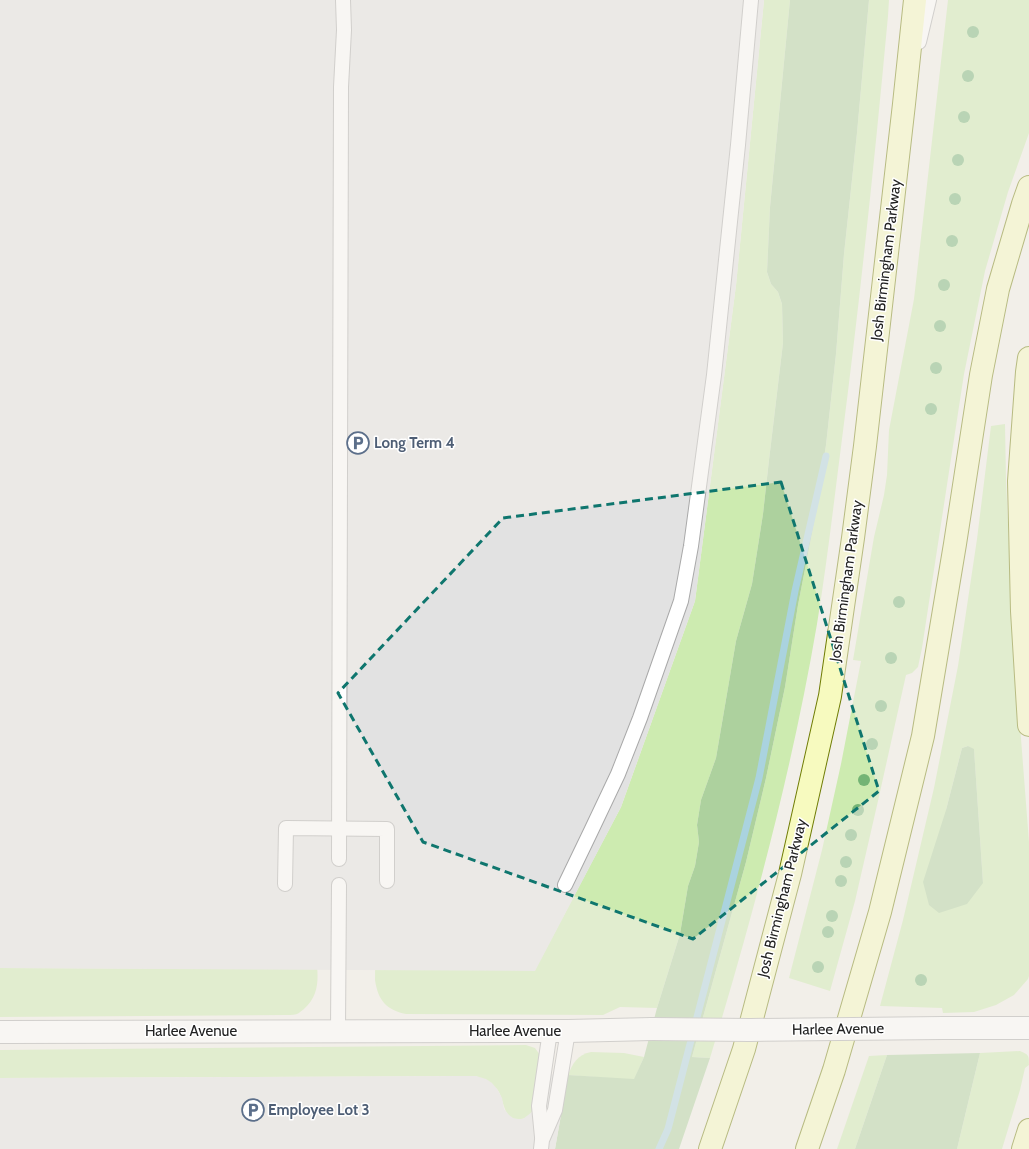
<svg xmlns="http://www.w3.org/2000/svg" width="1029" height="1149" viewBox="0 0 1029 1149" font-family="Cabin,sans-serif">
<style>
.grass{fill:#cdebb0;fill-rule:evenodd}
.forest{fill:#add19e}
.parking{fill:#e2e2e2}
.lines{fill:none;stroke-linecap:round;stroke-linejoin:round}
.stream{stroke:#aad3df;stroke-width:7}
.service-casing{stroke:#a9a9a9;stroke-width:16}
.tertiary-casing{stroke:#a9a9a9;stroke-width:24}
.secondary-casing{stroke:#707d05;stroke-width:24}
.service{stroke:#fff;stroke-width:14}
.tertiary{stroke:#fff;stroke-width:22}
.secondary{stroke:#f7fabf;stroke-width:22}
.tertiary-bridge-casing{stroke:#a9a9a9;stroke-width:24;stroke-linecap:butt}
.tertiary-bridge{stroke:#fff;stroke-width:22}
.tree{fill:#74b475}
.marked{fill:none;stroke:#0f766e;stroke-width:3;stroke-dasharray:8 5;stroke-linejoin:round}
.labels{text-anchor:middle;stroke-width:3;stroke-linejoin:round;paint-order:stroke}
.street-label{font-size:15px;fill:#222;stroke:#fff}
.service-label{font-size:15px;font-weight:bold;fill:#4e5e75;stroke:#fff;text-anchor:start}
</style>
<rect width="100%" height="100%" fill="#f2efe9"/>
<g class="grass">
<path d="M764,0H790L770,207L767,272L771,284L778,292L782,304L783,343L769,460L763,514L752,584L736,641L716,758L701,800L697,825L699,842L695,866L688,886L680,934L657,1008L620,1007L603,1015L406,1014C386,1010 378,1000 375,980L376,839L535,970L621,807L695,601L736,285Z"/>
<path d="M869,0H889L888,16C875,157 860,299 842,439C834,501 827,563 817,624C792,771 753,915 710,1058L692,1057L746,862L766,778L785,687L798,605L813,528L826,445L836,354L844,254L857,133Z"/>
<polygon points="948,0 1029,0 1029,133 1008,192 985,271 964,374 922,648 918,667 912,673 906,675 878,801 855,901 830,991 789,978 822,850 841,764 861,661 853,660 874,537 884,495 887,475 889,430 914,299"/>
<path d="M1005,424L1006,480L1013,635L1029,842V976L1028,979L1014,995L996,1005L974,1012L943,1013L942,1008L880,1006L903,920L934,788L958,666L977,539L991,426ZM968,746L974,750L983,883L946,810L962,748Z"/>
<path d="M316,955C318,975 321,994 304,1009C304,1009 300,1012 299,1013C296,1015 291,1015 287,1015L0,1017V968L273,969Z"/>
<path d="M526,1045L535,1048L540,1055L534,1107C532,1113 528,1118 521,1119C502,1122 505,1099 497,1089C494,1086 481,1079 476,1076L0,1078V1050Z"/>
<path d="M1020,1051C1029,1055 1029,1055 1029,1065L1025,1068L1020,1090L1002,1149H957L980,1053Z"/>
<path d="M591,1052L624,1053L644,1057L634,1080L568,1075C573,1063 577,1055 591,1052Z"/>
<polygon points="887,1055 855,1149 837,1149 869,1056"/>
</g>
<g class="forest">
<polygon points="790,0 869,0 857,133 844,254 836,354 826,445 813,528 798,605 785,687 766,778 746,862 692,1057 710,1058 679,1149 555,1149 568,1075 634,1079 644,1057 657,1008 680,934 688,886 695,866 699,842 697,825 701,800 716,758 736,641 752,584 763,514 769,460 783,343 782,304 778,292 771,284 767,272 770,207"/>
<polygon points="968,746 974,749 983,883 967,904 939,913 929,905 923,882 946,810 962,748"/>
<polygon points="980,1053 957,1149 855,1149 887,1055"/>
</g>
<g class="parking">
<polygon points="0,0 764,0 736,285 695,601 621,807 535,971 0,968"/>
<polygon points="540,1074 568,1075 555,1149 0,1149 0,1078 476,1076 486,1079 492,1083 497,1089 502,1098 504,1109 509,1115 513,1118 518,1119 523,1119 532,1112 534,1107"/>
</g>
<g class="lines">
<polyline class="stream" points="659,1149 668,1129 759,778 795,591 826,456"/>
<g class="service-casing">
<g id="service">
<polyline points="919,42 929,0"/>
<polyline points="339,859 341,87 344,30 343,0"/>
<polyline points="285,884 286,828 387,829 387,881"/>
<polyline points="565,885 591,831 618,774 640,718 681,601 691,546 714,375 738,145 751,0"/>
<polyline points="338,1031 339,885"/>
<polyline points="542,1137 539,1106 550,1031"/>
<polyline points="541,1149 542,1140 555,1110 568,1031"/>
</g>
</g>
<g class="tertiary-casing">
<g id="tertiary">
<polyline points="943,1028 1029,1028"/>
<polyline points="0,1032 568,1031 652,1029"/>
</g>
</g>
<g class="secondary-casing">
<g id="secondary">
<polyline points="1029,358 1027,372 1019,481 1022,611 1029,725"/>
<polyline points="710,1149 744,1049 790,874 830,696 853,538 865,446 904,104 915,0"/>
<polyline points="807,1149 834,1070 880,912 923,736 955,544 981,375 998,289 1023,204 1029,187"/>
<polyline points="1023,1149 1029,1130"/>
</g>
</g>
<use href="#service" class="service"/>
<use href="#tertiary" class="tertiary"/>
<use href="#secondary" class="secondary"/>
<g class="tertiary-bridge-casing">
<polyline id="tertiary-bridge" points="652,1029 750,1030 943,1028"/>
</g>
<use href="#tertiary-bridge" class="tertiary-bridge"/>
</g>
<g class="tree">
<circle cx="973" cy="32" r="6"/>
<circle cx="968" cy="76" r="6"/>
<circle cx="964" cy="117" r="6"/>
<circle cx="958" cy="160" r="6"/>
<circle cx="955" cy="199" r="6"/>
<circle cx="952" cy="241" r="6"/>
<circle cx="944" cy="285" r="6"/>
<circle cx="940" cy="326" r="6"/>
<circle cx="936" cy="368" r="6"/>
<circle cx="931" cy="409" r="6"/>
<circle cx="899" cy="602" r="6"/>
<circle cx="891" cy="658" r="6"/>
<circle cx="881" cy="706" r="6"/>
<circle cx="872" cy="744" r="6"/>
<circle cx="864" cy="780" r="6"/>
<circle cx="858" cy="810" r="6"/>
<circle cx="851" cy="835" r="6"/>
<circle cx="846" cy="862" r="6"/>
<circle cx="841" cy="881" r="6"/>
<circle cx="832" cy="916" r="6"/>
<circle cx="828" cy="932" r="6"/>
<circle cx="818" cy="967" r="6"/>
<circle cx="921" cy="980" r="6"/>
</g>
<path d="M0 0H1029V1149H0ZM781,482L879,791L693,939L423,842L338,693L503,518Z" fill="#f2efe9" fill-opacity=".55" fill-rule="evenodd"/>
<path class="marked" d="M781,482L879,791L693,939L423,842L338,693L503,518Z"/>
<defs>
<g id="parking-ring" transform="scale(1.15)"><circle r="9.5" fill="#fff" stroke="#5c6f8a" stroke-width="1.5"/><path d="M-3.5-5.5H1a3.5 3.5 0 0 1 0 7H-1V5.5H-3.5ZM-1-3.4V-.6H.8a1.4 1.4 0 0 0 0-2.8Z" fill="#5c6f8a"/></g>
</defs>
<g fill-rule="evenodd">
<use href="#parking-ring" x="358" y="443"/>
<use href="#parking-ring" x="253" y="1110"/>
</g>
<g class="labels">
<g class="street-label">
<text transform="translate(886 260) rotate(-83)" y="5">Josh Birmingham Parkway</text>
<text transform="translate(846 581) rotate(-82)" y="5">Josh Birmingham Parkway</text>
<text transform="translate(782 898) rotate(-76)" y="5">Josh Birmingham Parkway</text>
<text transform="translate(838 1029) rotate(-1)" y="5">Harlee Avenue</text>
<text x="191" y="1036">Harlee Avenue</text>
<text x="515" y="1036">Harlee Avenue</text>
</g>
<g class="service-label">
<text x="374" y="448">Long Term 4</text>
<text x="268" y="1115">Employee Lot 3</text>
</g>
</g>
</svg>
